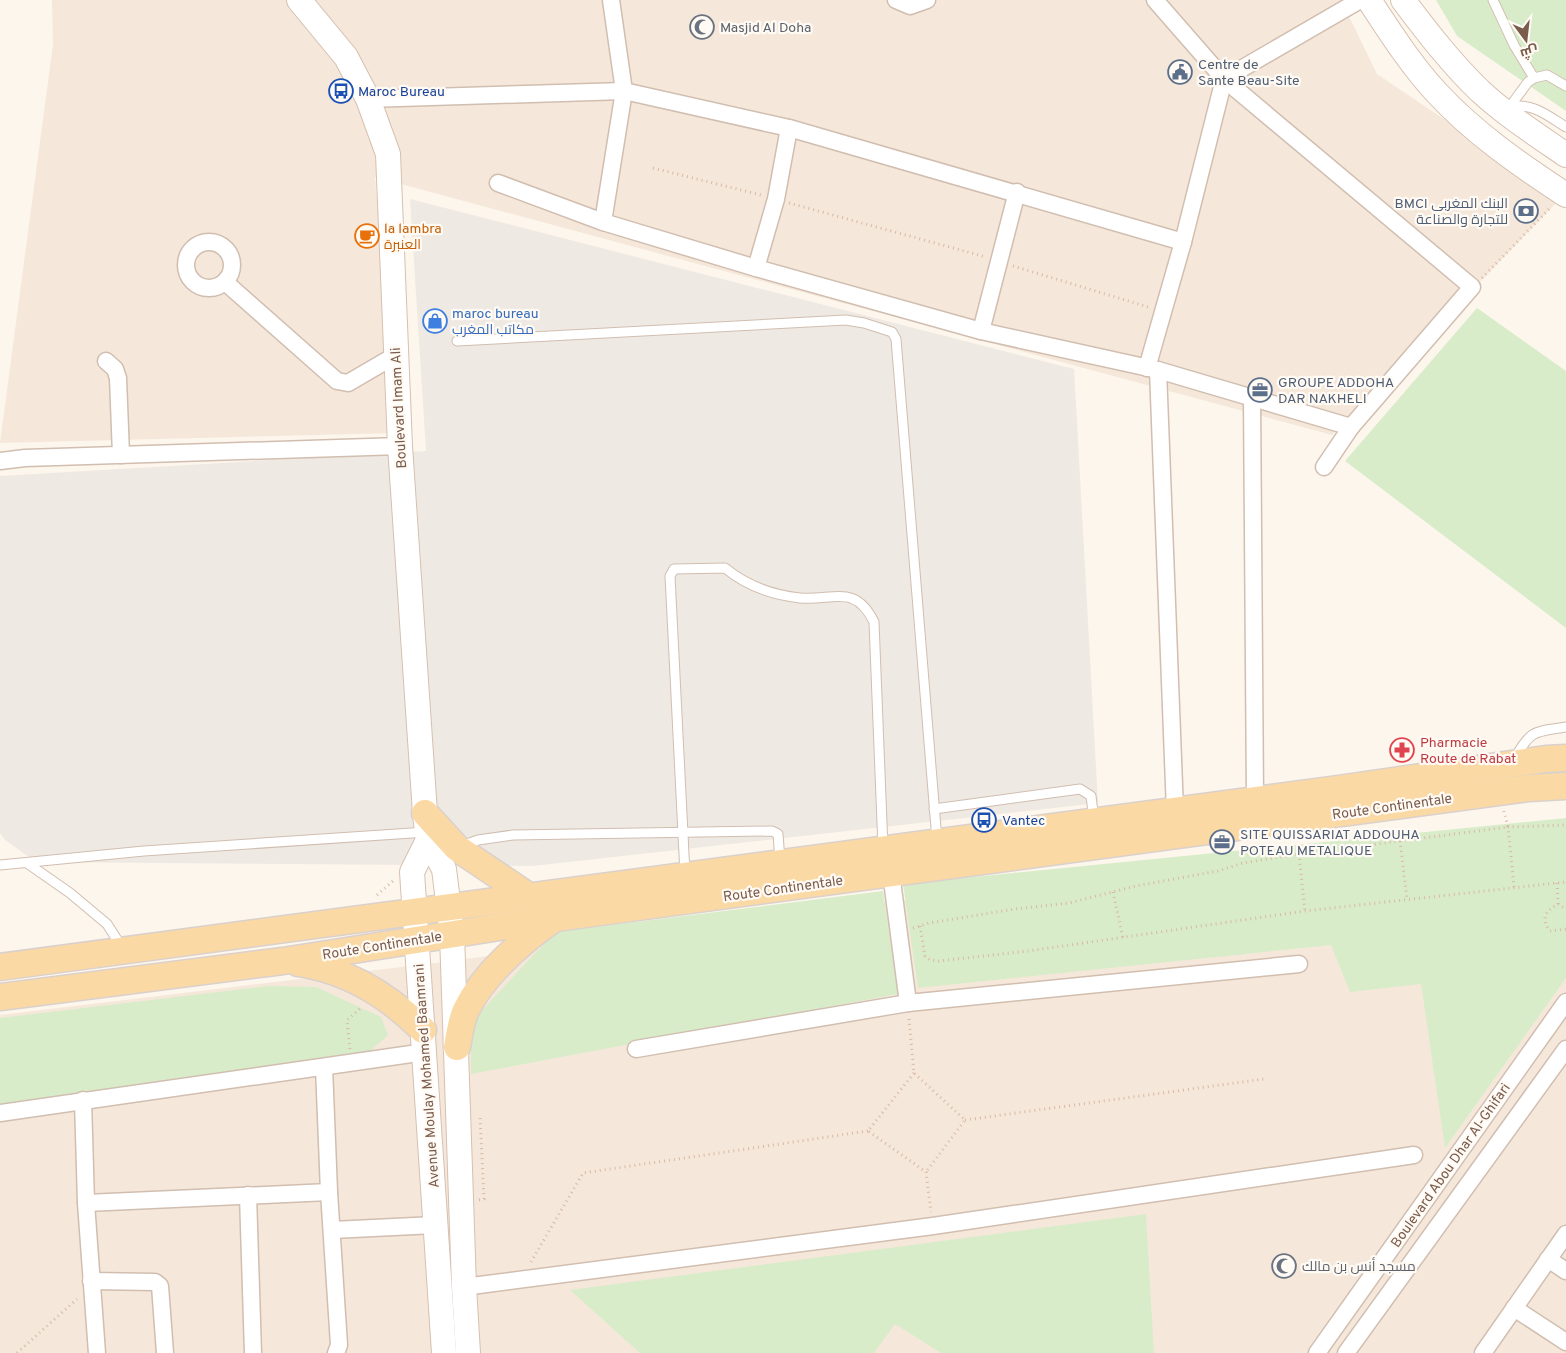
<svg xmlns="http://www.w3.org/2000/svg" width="1566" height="1353" viewBox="0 0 1566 1353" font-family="Overpass,Cairo,sans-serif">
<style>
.residential{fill:#f5e8da}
.industrial{fill:#efe9e4}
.green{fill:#d8ecc9}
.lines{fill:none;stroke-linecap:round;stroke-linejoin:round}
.lane-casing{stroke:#d1beb0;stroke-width:11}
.street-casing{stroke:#d1beb0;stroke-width:19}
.secondary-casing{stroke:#d6c0b0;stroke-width:26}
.primary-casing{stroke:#dad1cd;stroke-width:29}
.path{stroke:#d9b8a5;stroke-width:3;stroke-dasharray:1 4;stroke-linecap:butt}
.lane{stroke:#fff;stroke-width:9}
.street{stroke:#fff;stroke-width:16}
.secondary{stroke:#fff;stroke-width:24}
.primary{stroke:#fbd9a5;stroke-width:26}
.labels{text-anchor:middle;stroke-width:4.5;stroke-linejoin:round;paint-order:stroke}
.worship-label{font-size:14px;fill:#5b616d;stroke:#fffaf3;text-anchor:start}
.service-label{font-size:14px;fill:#4e5e75;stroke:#fffaf3;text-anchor:start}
.transit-label{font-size:14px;fill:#164399;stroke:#fffaf3;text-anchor:start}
.food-label{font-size:14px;fill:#c56008;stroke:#fffaf3;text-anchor:start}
.shop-label{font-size:14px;fill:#366cbe;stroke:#fffaf3;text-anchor:start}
.street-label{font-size:14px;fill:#7a5c4d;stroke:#fffaf3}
.health-label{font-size:14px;fill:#be3a42;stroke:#fffaf3;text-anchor:start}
</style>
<rect width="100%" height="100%" fill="#fdf6ec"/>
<g class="residential">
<polygon points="52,0 1341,0 1377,74 1561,198 1332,435 375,177 397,433 0,443 53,44"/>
<polygon points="1566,829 1566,1353 0,1353 0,1015 443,962 1354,839"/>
</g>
<polygon class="industrial" points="410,199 1074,369 1098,803 533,866 36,862 5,840 0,833 0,476 426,451"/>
<g class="green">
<polygon points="1436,0 1566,0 1566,111 1457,36"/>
<polygon points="1477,308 1566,371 1566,628 1345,461"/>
<polygon points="1566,818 1566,978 1445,1148 1421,984 1350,992 1331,945 918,988 903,884"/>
<polygon points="883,891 898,994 471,1074 471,1022 555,932"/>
<polygon points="268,986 316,987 381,1017 388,1035 368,1053 314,1059 0,1108 0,1018"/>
<polygon points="1146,1214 1154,1353 941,1353 895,1324 874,1353 640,1353 570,1290"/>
</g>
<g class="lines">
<g class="lane-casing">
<g id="lane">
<polyline points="1493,0 1514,45 1534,78"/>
<path d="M1510,107C1532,102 1548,116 1566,127"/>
<polyline points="1506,112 1528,82 1534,78 1547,75 1566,86"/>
<polyline points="457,341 846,320 864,323 892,332 896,339 937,840"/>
<path d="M1515,758C1531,729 1535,732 1566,727"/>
<polyline points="934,809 1080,789 1091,796 1094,820"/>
<polyline points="462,846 478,840 513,835 772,831 778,834 780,860"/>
<polyline points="27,863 70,893 107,924 123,949"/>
<polyline points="0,865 144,851 427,832"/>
<path d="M685,874L670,576L674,569L725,568C747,586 772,595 800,598C833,601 855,583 874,622L883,848"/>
</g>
</g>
<g class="street-casing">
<g id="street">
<polyline points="896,0 910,6 927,0"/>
<polyline points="368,99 624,91 789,128 1183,242"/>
<polyline points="498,183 603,222 756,268 981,331 1158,370 1351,427 1472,287 1224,79 1155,0"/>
<polyline points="603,222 624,91 611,0"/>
<circle cx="209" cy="265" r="23"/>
<polyline points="756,268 776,199 789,128"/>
<polyline points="225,282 337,381 348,383 396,355"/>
<polyline points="981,331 1017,192"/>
<polyline points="106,361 115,369 118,378 121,455"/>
<polyline points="1147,368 1183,242 1224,79 1360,0"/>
<polyline points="1158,370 1175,811"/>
<polyline points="1252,397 1255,800"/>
<polyline points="0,461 25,458 400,446"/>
<polyline points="1324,467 1351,427"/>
<polyline points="891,873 908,1003"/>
<polyline points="636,1049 908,1003 1299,964"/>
<polyline points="324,1067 329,1192 339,1345 336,1353"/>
<polyline points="83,1100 86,1203 97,1353"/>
<polyline points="0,1113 425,1052"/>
<polyline points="248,1195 253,1353"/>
<polyline points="86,1203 329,1192"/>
<polyline points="332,1230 435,1225"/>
<polyline points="1548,1259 1566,1271"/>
<polyline points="91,1281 155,1282 160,1286 165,1353"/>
<polyline points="464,1287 933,1226 1414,1155"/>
<polyline points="1514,1308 1566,1342"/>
<polyline points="1317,1353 1566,1002"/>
<polyline points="1346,1353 1566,1049"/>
<polyline points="1483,1353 1566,1234"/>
</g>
</g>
<g class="secondary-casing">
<g id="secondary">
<polyline points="299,0 346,57 368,99 388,154 400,446 425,813 428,840 444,869 452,934 464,1287 468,1353"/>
<path d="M1369,0C1390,32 1411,65 1437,93C1474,133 1520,165 1566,195"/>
<path d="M1403,0C1427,32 1451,63 1480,91C1506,115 1537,135 1566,155"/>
<polyline points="428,840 412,872 444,1353"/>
</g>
</g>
<g class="primary-casing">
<g id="primary">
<polyline points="425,813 457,848 530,897"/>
<path d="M298,963C348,970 388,995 423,1030"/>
<polyline points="0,967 1338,789 1546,759 1566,758"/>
<polyline points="0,997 283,961 556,918 1529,788 1566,786"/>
<path d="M457,1047C459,1036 461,1020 466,1010C484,973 520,943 552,920"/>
</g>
</g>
<g class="path">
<polyline points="653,168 761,195"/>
<polyline points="789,203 986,257"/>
<polyline points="1013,266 1148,307"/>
<polyline points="1482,278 1551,207"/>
<polyline points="1400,841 1407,899"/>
<polyline points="1299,854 1305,911"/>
<path d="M1557,883L1558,904C1546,911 1540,918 1550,931L1566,929"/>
<polyline points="1514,887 1508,827 1566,825"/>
<polyline points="1113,892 1123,938"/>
<polyline points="377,895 393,881"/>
<polyline points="1558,904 1566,909"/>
<polyline points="920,926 925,956 930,960 939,961 1028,951 1305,911 1566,882"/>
<polyline points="913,928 929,923 1015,909 1069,903 1136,886 1218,871 1243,863 1299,854 1508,827 1504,811"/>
<polyline points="909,1019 914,1073 965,1120 926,1172"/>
<polyline points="350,1049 347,1020 362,1007"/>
<polyline points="914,1073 868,1131 926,1172 931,1212"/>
<polyline points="965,1120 1264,1079"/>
<polyline points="479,1200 484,1199 480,1116"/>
<polyline points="531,1262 583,1173 868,1131"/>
<polyline points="17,1353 77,1299"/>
</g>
<use href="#lane" class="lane"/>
<use href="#street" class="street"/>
<use href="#secondary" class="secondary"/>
<use href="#primary" class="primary"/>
</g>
<defs>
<g id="mosque-ring" transform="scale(1.25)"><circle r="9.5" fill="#fffaf3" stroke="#6b7280" stroke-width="1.5"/><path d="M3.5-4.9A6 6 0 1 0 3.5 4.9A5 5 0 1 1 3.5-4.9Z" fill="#6b7280"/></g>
<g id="civic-ring" transform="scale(1.25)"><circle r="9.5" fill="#fffaf3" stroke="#5c6f8a" stroke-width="1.5"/><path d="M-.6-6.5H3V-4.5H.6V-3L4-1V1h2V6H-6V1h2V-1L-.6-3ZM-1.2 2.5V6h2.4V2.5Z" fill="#5c6f8a"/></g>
<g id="bus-ring" transform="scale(1.25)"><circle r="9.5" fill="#fffaf3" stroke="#1a4fb4" stroke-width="1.5"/><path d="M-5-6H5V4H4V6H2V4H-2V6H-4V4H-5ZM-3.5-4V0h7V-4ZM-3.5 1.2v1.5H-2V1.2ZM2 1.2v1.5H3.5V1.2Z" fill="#1a4fb4"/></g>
<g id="bank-ring" transform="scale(1.25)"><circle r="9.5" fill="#fffaf3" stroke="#5c6f8a" stroke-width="1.5"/><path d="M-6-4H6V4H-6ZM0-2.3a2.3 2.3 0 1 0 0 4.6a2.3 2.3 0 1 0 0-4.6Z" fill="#5c6f8a"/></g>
<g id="cafe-ring" transform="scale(1.25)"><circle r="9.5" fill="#fffaf3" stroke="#e8710a" stroke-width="1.5"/><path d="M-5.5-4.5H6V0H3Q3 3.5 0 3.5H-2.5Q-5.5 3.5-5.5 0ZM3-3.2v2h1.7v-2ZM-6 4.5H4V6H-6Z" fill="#e8710a"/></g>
<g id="shop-ring" transform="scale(1.25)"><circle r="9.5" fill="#fffaf3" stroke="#3f7fe0" stroke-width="1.5"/><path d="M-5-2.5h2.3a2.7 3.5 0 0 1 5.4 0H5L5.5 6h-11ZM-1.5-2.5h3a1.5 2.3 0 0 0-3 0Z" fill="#3f7fe0"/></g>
<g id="office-ring" transform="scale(1.25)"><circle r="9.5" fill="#fffaf3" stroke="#5c6f8a" stroke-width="1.5"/><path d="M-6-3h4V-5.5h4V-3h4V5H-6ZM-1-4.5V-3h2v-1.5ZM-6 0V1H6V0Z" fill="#5c6f8a"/></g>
<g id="pharmacy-ring" transform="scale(1.25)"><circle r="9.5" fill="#fffaf3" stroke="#e0444e" stroke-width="1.5"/><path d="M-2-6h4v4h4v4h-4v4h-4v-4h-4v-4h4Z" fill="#e0444e"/></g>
</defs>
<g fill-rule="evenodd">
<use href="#mosque-ring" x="702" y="27"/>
<use href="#civic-ring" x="1180" y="72"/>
<use href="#bus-ring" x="341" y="91"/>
<use href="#bank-ring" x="1526" y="211"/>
<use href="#cafe-ring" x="367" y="236"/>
<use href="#shop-ring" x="435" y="321"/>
<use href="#office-ring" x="1260" y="390"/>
<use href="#pharmacy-ring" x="1402" y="750"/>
<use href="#bus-ring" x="984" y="820"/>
<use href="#office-ring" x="1222" y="842"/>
<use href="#mosque-ring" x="1284" y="1266"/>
</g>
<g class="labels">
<g class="worship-label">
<text x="720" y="32">Masjid Al Doha</text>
<text x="1302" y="1271">مسجد أنس بن مالك</text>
</g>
<g class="service-label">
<text x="1198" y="69">Centre de<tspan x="1198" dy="16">Sante Beau-Site</tspan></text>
<text x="1508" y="208" text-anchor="end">BMCI البنك المغربي<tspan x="1508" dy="16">للتجارة والصناعة</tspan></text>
<text x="1278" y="387">GROUPE ADDOHA<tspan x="1278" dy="16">DAR NAKHELI</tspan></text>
<text x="1240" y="839">SITE QUISSARIAT ADDOUHA<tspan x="1240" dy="16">POTEAU METALIQUE</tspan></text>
</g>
<g class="transit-label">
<text x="358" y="96">Maroc Bureau</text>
<text x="1002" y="825">Vantec</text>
</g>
<g class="food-label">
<text x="384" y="233">la lambra<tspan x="384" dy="16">العنبرة</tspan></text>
</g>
<g class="shop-label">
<text x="452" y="318">maroc bureau<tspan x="452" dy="16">مكاتب المغرب</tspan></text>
</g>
<g class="street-label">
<text transform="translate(398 408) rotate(-93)" y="5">Boulevard Imam Ali</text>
<text transform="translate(1392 806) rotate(-8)" y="5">Route Continentale</text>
<text transform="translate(783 888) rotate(-8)" y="5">Route Continentale</text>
<text transform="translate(382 945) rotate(-9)" y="5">Route Continentale</text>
<text transform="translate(426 1076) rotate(-94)" y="5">Avenue Moulay Mohamed Baamrani</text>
<text transform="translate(1450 1165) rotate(-55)" y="5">Boulevard Abou Dhar Al-Ghifari</text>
</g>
<g class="health-label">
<text x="1420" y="747">Pharmacie<tspan x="1420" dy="16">Route de Rabat</tspan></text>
</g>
</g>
<g transform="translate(1526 40) rotate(165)" stroke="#fffaf3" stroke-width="4" paint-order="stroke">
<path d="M0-4L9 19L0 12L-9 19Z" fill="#7a5c4d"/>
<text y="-8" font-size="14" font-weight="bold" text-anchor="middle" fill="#7a5c4d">ش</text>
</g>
</svg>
